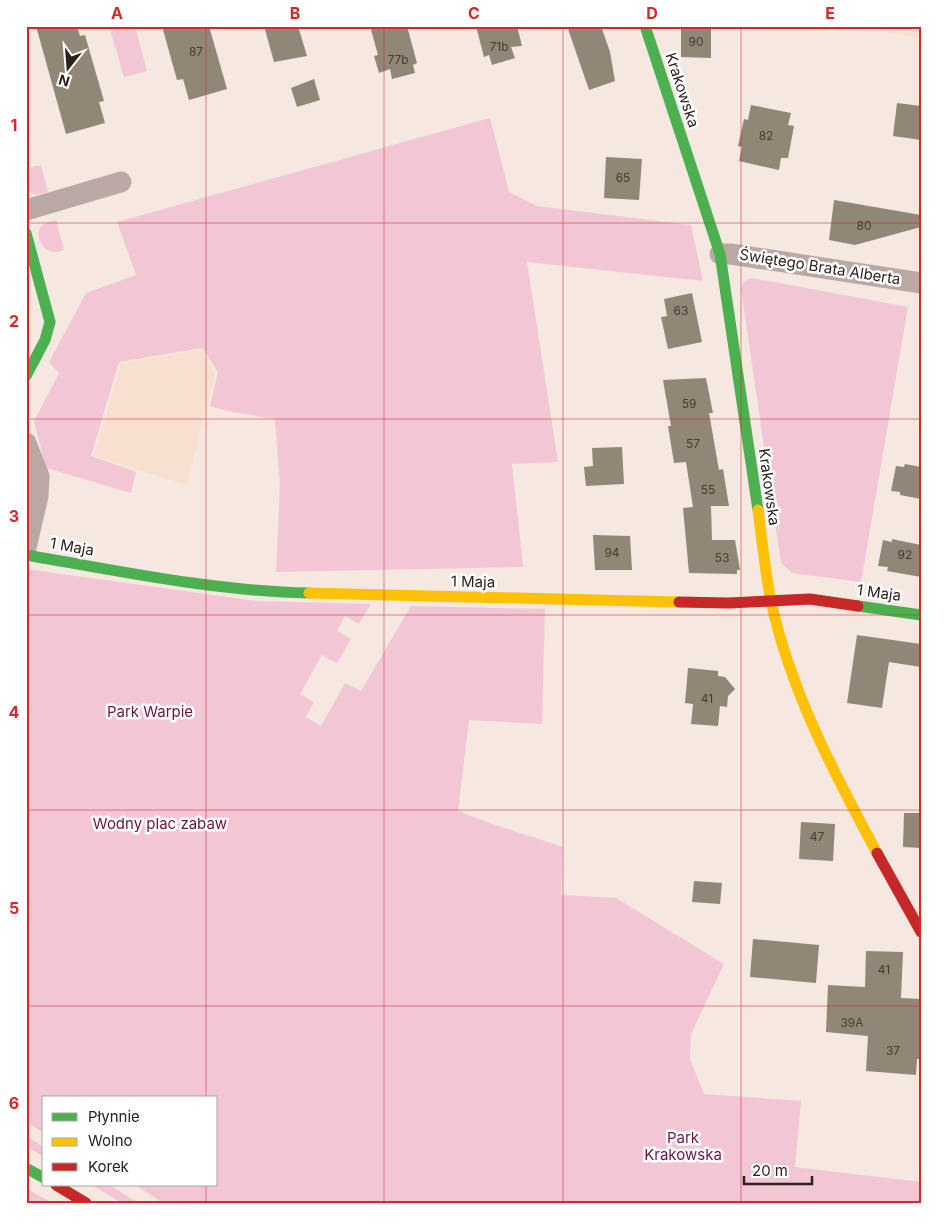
<svg xmlns="http://www.w3.org/2000/svg" width="947" height="1229" viewBox="0 0 947 1229" font-family="Inter,sans-serif">
<style>
.built{fill:#f8e0d0}
.green{fill:#f3c6d6}
.building{fill:#908776}
.lines{fill:none;stroke-linecap:round;stroke-linejoin:round}
.street{stroke:#bba8a5;stroke-width:21}
.fast{stroke:#4caf50;stroke-width:11}
.slow{stroke:#ffc107;stroke-width:11}
.jam{stroke:#c62828;stroke-width:11}
.grid{fill:none;stroke:#d62828;stroke-width:1;stroke-opacity:0.55}
.labels{text-anchor:middle;stroke-width:5;stroke-linejoin:round;paint-order:stroke}
.number-label{font-size:12px;fill:#453b32}
.street-label{font-size:15px;fill:#2c221b;stroke:#fff}
.park-label{font-size:15px;fill:#6d134a;stroke:#fff}
.neatline{fill:none;stroke:#d62828;stroke-width:2}
.grid-label{font-size:16px;text-anchor:middle;font-weight:bold;fill:#d62828}
</style>
<rect width="100%" height="100%" fill="#f4e8e0"/>
<g class="built">
<polygon points="853,26 921,26 921,38"/>
<polygon points="201,350 215,374 187,485 94,456 121,363"/>
</g>
<g class="green">
<polygon points="109,26 135,26 147,71 124,77"/>
<polygon points="490,118 509,192 537,206 691,225 703,281 527,262 558,462 512,464 523,567 276,572 280,486 275,419 227,411 210,406 218,372 202,348 119,362 91,456 136,472 131,493 46,468 34,421 59,373 49,362 86,293 136,275 117,222"/>
<polygon points="35,166 41,166 48,192 36,195 26,190 26,169"/>
<path d="M56,220L64,250C60,251 56,253 52,252C41,250 33,231 44,224C47,222 52,221 56,220Z"/>
<polygon points="752,278 908,307 861,582 792,573 781,563 741,289 744,281"/>
<polygon points="26,569 256,601 371,604 359,624 345,616 337,631 351,639 337,663 322,655 300,694 314,702 306,717 321,726 345,683 361,691 411,606 545,609 542,724 469,720 458,811 490,823 563,847 561,895 616,898 724,964 691,1034 690,1059 704,1094 801,1101 795,1167 921,1182 921,1203 163,1203 135,1185 216,1185 216,1098 44,1098 44,1133 26,1122"/>
<polygon points="26,1136 44,1147 44,1157 26,1146"/>
<polygon points="92,1185 109,1185 139,1203 122,1203"/>
<polygon points="26,1188 52,1203 26,1203"/>
</g>
<g class="building">
<polygon points="36,26 77,26 80,36 85,35 104,101 99,102 105,123 66,134"/>
<polygon points="162,26 209,26 227,89 189,100 183,79 177,80"/>
<polygon points="264,26 298,26 307,56 274,62"/>
<polygon points="370,26 407,26 417,63 413,65 415,73 392,79 390,69 379,73 374,56 378,55"/>
<polygon points="476,26 517,26 522,46 511,47 515,58 492,65 489,55 484,57"/>
<polygon points="567,26 601,26 610,52 615,81 589,90"/>
<polygon points="681,26 711,26 711,58 681,57"/>
<polygon points="314,79 320,100 297,107 291,88"/>
<polygon points="897,103 921,106 921,140 893,136"/>
<polygon points="751,105 791,113 788,125 794,126 788,158 781,158 779,170 739,161 742,147 738,146 744,119 748,120"/>
<polygon points="606,157 642,159 639,200 604,198"/>
<polygon points="834,200 921,215 921,227 855,245 829,240"/>
<polygon points="692,293 702,342 668,349 661,317 667,316 664,299"/>
<polygon points="706,378 713,413 709,413 719,470 723,469 729,506 711,506 712,540 735,540 740,570 737,570 737,574 689,573 683,508 693,507 686,462 674,463 668,426 671,426 663,380"/>
<polygon points="622,447 624,484 586,486 584,467 593,466 592,448"/>
<polygon points="905,464 921,467 921,499 900,495 900,492 891,491 896,466 904,467"/>
<polygon points="593,535 630,536 632,570 595,570"/>
<polygon points="892,539 921,545 921,577 887,571 888,567 878,566 883,540 892,542"/>
<polygon points="857,635 921,644 921,667 889,662 882,708 847,703"/>
<polygon points="688,668 718,671 718,676 725,677 735,689 728,696 727,707 720,706 718,726 691,724 693,704 685,703"/>
<polygon points="904,813 921,813 921,848 903,847"/>
<polygon points="801,822 835,824 833,861 799,859"/>
<polygon points="694,881 722,883 720,904 692,902"/>
<polygon points="753,939 819,945 816,983 750,977"/>
<polygon points="866,951 903,952 901,998 921,999 921,1041 919,1059 917,1059 916,1075 866,1071 868,1036 826,1032 828,985 865,987"/>
</g>
<g class="lines">
<g class="street">
<polyline points="26,210 121,182"/>
<polyline points="720,254 731,254 921,283"/>
<polyline points="26,443 39,476 38,496 26,548"/>
</g>
<g class="fast">
<polyline points="645,26 720,254 758,510"/>
<polyline points="26,233 50,322 45,340 26,376"/>
<path d="M26,555C120,571 213,591 309,593"/>
<polyline points="858,606 921,615"/>
<polyline points="26,1168 44,1178"/>
</g>
<g class="slow">
<path d="M758,510C762,540 765,571 771,601C790,690 834,773 877,853"/>
<polyline points="309,593 679,602"/>
</g>
<g class="jam">
<polyline points="679,602 729,603 810,599 858,606"/>
<polyline points="877,853 921,932"/>
<polyline points="56,1185 86,1203"/>
</g>
</g>
<path class="grid" d="M206,26V1098M384,26V1203M563,26V1203M741,26V1203M26,223H921M26,419H921M26,615H921M26,810H921M26,1006H921M206,1185V1203"/>
<g class="labels">
<g class="number-label">
<text x="696" y="46">90</text>
<text x="499" y="51">71b</text>
<text x="196" y="56">87</text>
<text x="398" y="64">77b</text>
<text x="766" y="140">82</text>
<text x="623" y="182">65</text>
<text x="864" y="230">80</text>
<text x="681" y="315">63</text>
<text x="689" y="408">59</text>
<text x="693" y="448">57</text>
<text x="708" y="494">55</text>
<text x="612" y="557">94</text>
<text x="905" y="559">92</text>
<text x="722" y="562">53</text>
<text x="707" y="703">41</text>
<text x="817" y="841">47</text>
<text x="884" y="974">41</text>
<text x="852" y="1027">39A</text>
<text x="893" y="1055">37</text>
</g>
<g class="street-label">
<text transform="translate(682 90) rotate(72)" y="5">Krakowska</text>
<text transform="translate(820 267) rotate(9)" y="5">Świętego Brata Alberta</text>
<text transform="translate(769 487) rotate(82)" y="5">Krakowska</text>
<text transform="translate(72 547) rotate(10)" y="5">1 Maja</text>
<text transform="translate(473 582) rotate(1)" y="5">1 Maja</text>
<text transform="translate(879 593) rotate(8)" y="5">1 Maja</text>
</g>
<g class="park-label">
<text x="150" y="717">Park Warpie</text>
<text x="160" y="829">Wodny plac zabaw</text>
<text x="683" y="1143">Park<tspan x="683" dy="17">Krakowska</tspan></text>
</g>
</g>
<rect width="947" height="1229" fill="none" stroke="#ffffff" stroke-width="55"/>
<rect x="42" y="1096" width="175" height="90" fill="#ffffff" stroke="#aba7a4"/>
<rect x="52" y="1113" width="25" height="8" fill="#4caf50" stroke="#aba7a4"/>
<text x="88" y="1122" font-size="15" fill="#2c221b">Płynnie</text>
<rect x="52" y="1138" width="25" height="8" fill="#ffc107" stroke="#aba7a4"/>
<text x="88" y="1146" font-size="15" fill="#2c221b">Wolno</text>
<rect x="52" y="1163" width="25" height="8" fill="#c62828" stroke="#aba7a4"/>
<text x="88" y="1172" font-size="15" fill="#2c221b">Korek</text>
<g transform="translate(68 68) rotate(197)" stroke="#ffffff" stroke-width="4" paint-order="stroke">
<path d="M0-4L9 19L0 12L-9 19Z" fill="#2c221b"/>
<text y="-8" font-size="14" font-weight="bold" text-anchor="middle" fill="#2c221b">N</text>
</g>
<path d="M744 1176v8h68v-8" fill="none" stroke="#2c221b" stroke-width="2.5"/>
<text x="752" y="1176" font-size="15" fill="#2c221b" stroke="#ffffff" stroke-width="4" paint-order="stroke">20 m</text>
<rect x="28" y="28" width="892" height="1174" class="neatline"/>
<g class="grid-label">
<text x="117" y="19">A</text>
<text x="295" y="19">B</text>
<text x="474" y="19">C</text>
<text x="652" y="19">D</text>
<text x="830" y="19">E</text>
<text x="14" y="131">1</text>
<text x="14" y="327">2</text>
<text x="14" y="522">3</text>
<text x="14" y="718">4</text>
<text x="14" y="914">5</text>
<text x="14" y="1109">6</text>
</g>
</svg>
